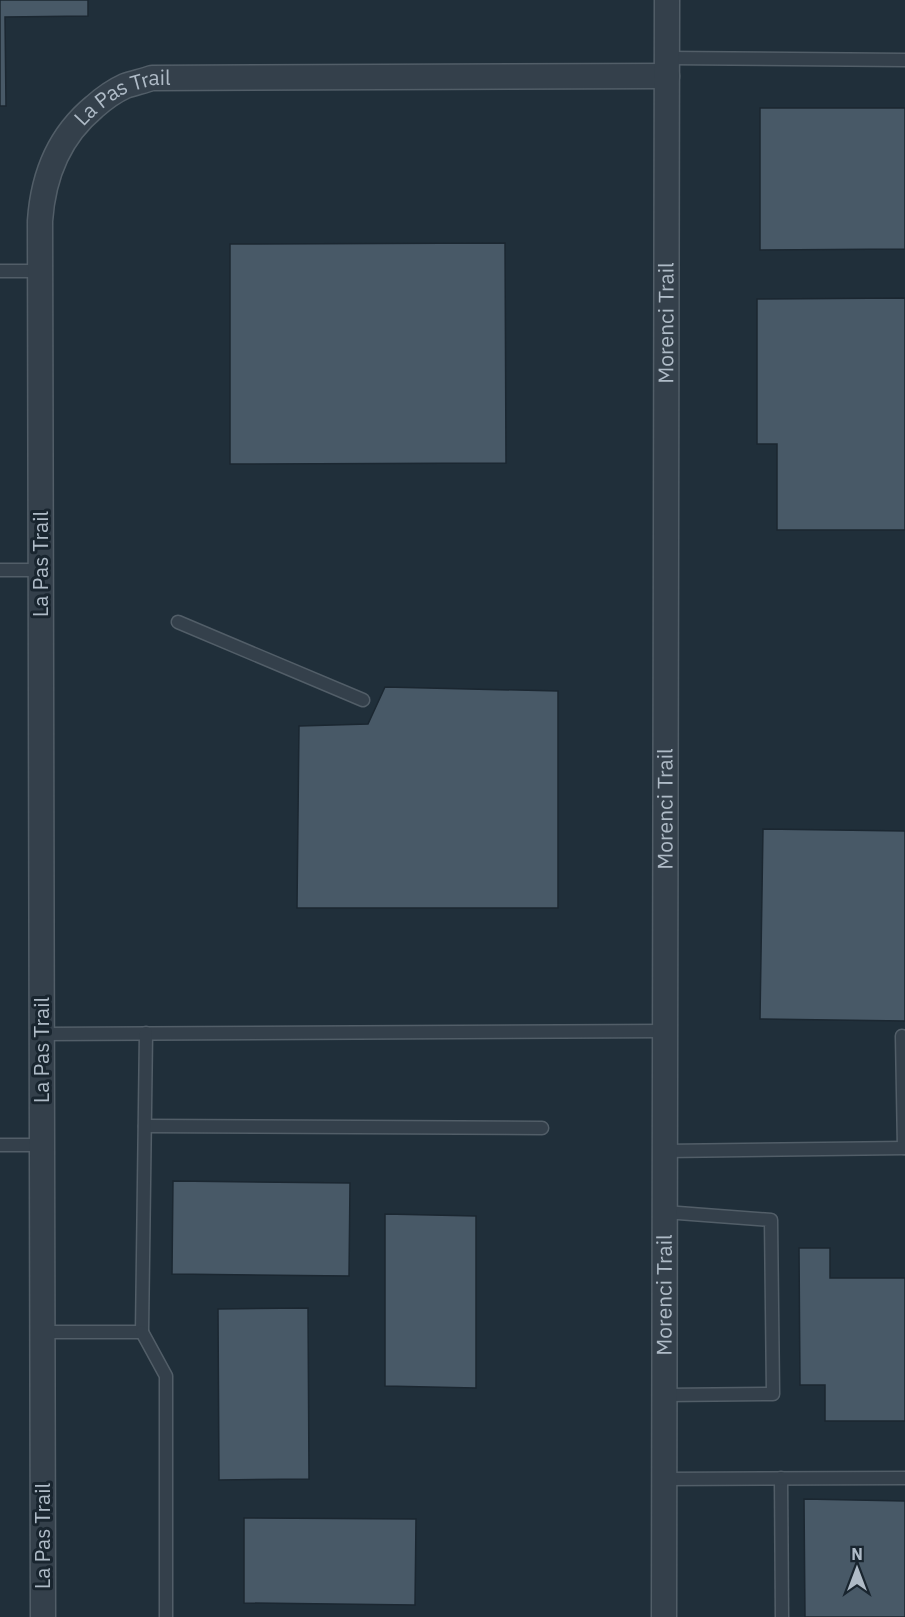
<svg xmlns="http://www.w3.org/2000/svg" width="905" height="1617" viewBox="0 0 905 1617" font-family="'IBM Plex Sans',sans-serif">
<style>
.building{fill:#485967;stroke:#1b2731;stroke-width:1.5}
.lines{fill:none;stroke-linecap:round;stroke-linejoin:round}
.lane-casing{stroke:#525e68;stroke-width:15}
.street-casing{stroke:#525e68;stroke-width:27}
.lane{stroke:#34404b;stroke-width:12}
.street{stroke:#34404b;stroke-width:24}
.labels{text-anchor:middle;stroke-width:6;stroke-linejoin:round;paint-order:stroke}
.street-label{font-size:21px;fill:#afbbc7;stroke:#19252f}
</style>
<rect width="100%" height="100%" fill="#202f3a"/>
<g class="building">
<polygon points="0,0 88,0 88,16 5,17 6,106 0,106"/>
<polygon points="760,108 905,108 905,249 760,250"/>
<polygon points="505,243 506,463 230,464 230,244"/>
<polygon points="905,298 905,530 777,530 777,444 757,444 757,299"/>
<polygon points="385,687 558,691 558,908 297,908 299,726 368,724"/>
<polygon points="763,829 905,831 905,1021 760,1019"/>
<polygon points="173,1181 350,1183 349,1276 172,1274"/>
<polygon points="385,1214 476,1216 476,1388 385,1386"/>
<polygon points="799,1248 830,1248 830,1278 905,1278 905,1421 825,1421 825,1385 800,1385"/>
<polygon points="308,1308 309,1479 219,1480 218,1309"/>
<polygon points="804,1499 905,1501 905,1617 805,1617"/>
<polygon points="244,1518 416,1519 415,1605 244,1603"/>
</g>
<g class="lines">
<g class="lane-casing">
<g id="lane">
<polyline points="667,58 905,60"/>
<polyline points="0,271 40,271"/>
<polyline points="0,570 41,570"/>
<polyline points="178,622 363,700"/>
<polyline points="42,1034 666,1031"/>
<polyline points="902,1036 904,1148"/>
<polyline points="145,1126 542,1128"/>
<polyline points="0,1145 42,1145"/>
<polyline points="665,1151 905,1148"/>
<polyline points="42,1332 142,1332 146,1033"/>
<polyline points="142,1332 166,1376 166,1617"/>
<polyline points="665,1395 773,1394 771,1220 665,1212"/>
<polyline points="781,1478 782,1617"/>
<polyline points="665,1479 905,1478"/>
</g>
</g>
<g class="street-casing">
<g id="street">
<path id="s1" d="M43,1617L40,221C43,177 59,136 94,107C103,99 114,91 125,86C134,83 143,81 152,78L667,76"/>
<path id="s2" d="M664,1617L667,0"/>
</g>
</g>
<use href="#lane" class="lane"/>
<use href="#street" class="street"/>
</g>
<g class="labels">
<g class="street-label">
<text dy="7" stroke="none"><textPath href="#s1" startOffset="1557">La Pas Trail</textPath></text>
<text dy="7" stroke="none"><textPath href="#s2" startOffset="1294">Morenci Trail</textPath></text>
<text transform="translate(41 564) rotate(-90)" y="7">La Pas Trail</text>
<text dy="7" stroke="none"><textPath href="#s2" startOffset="808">Morenci Trail</textPath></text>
<text transform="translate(42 1050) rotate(-90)" y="7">La Pas Trail</text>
<text dy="7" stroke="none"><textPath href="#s2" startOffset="322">Morenci Trail</textPath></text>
<text transform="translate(43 1536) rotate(-90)" y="7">La Pas Trail</text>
</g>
</g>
<g transform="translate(857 1569)" stroke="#19252f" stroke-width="4.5" paint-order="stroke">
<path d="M0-4.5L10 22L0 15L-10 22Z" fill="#afbbc7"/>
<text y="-9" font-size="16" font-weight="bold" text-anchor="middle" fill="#afbbc7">N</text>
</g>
</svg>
